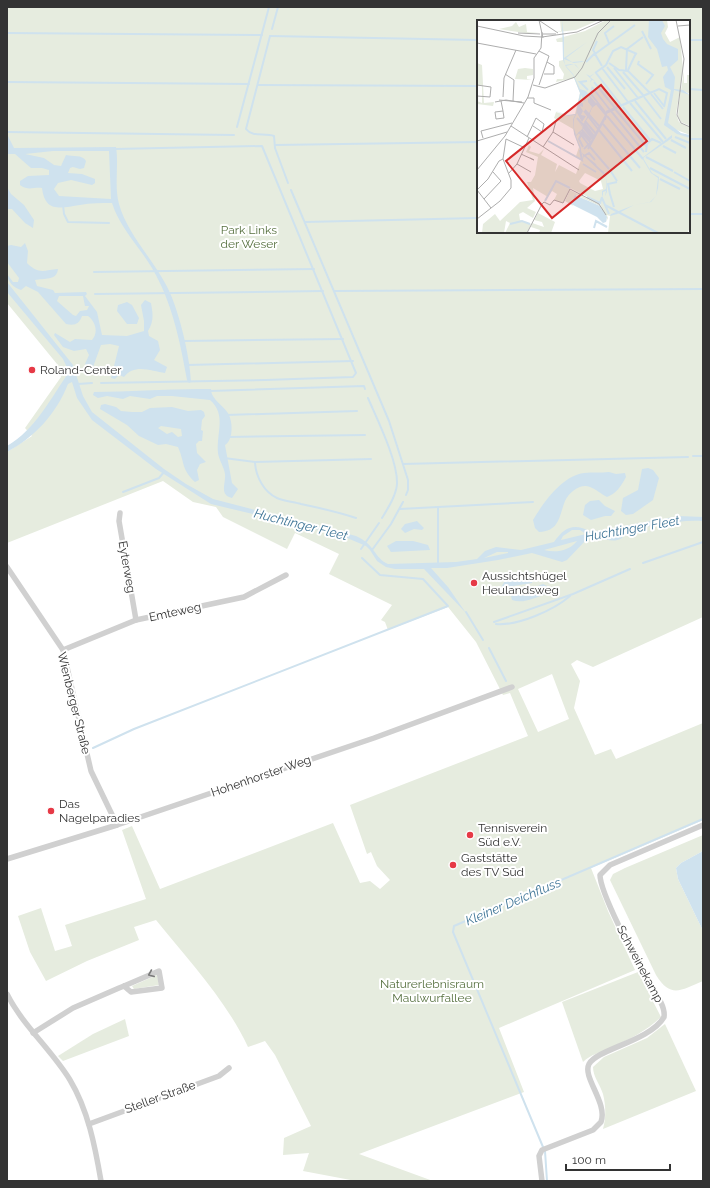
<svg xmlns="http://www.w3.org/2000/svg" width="710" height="1188" viewBox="0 0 710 1188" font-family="Raleway,sans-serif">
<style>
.green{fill:#e6ecdf;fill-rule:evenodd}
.water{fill:#cfe2ee;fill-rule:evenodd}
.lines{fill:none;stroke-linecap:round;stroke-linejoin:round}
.stream{stroke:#cfe2ee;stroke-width:2}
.street{stroke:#d0d0d0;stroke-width:5.5}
.oneway{stroke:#7a7a7a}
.poi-dot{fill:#e63946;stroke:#fff;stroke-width:1.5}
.labels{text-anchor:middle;stroke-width:4;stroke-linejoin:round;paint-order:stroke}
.park-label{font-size:12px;fill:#56703f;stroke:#fff}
.poi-label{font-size:12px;fill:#333;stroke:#fff;text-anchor:start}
.street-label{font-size:12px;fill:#333;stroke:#fff}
.water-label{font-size:13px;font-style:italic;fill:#3f7597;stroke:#fff}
.inset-river{fill:none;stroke:#cfe2ee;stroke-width:2}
.inset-road{fill:none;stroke:#adadad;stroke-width:1}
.view{fill:#d62828;fill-opacity:0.15;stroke:#d62828;stroke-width:2}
.inset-edge{fill:none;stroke:#333;stroke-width:2}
</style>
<rect width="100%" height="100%" fill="#fff"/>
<g class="green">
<path d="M7,7H703V617L593,667L577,660L571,664L580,681L574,708L595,755L611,749L616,759L703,723V820L591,868L608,911L635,970L499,1028L524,1092L359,1154L433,1181H356L303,1171L309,1153L283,1155L284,1138L311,1126L275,1055L265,1041L248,1047C226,1000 189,961 156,920L134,927L139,940L87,961L46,981L30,952L18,916L41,908L55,951L72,946L65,925L146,899L122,830L132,826L160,889L333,823L360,883L370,881L380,889L390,880L377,866L371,852L367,854L350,805L528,736L510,693L503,695L476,642L448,607L388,630L385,622L381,620L392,605L329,574L339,554L295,533L287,549L223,517L216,507L193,502L163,481L7,543V452L32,436L25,428L61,377L60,372L54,368L57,364L7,303ZM478,21H689V232H478ZM552,674L569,719L538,732L518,689Z"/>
<path d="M703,835V851L681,863L676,868L678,879L703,931V981C681,990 671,999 656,975L610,880L613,874L625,868Z"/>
<path d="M638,972L661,1017C646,1031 629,1040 610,1048C600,1053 591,1054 583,1062L562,1002Z"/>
<polygon points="157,975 159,985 134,989 132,986"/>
<polygon points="125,1019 129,1036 63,1061 58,1056 93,1034"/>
<path d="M665,1024L696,1091L603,1129C606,1118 606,1106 603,1094C600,1084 593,1077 593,1067L604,1057L647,1038Z"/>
</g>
<g class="water">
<path d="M7,134L14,148L116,147C119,165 114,186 119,204C127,233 151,257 165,283C178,305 190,356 191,382L189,383L187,380C180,341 172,302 152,268C139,246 120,228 112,203C102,203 90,203 80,205C61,208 45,213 42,188C33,187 28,191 20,185V181L28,176L49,175V170L42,168H31L15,154H7ZM53,151H109L111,199L59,196L54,189L58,183L71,180L92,185L95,183V179L82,174L68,173L70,168L73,167L80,169L84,168L86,161C82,154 73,157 66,155L61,166L54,165L44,158L25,154Z"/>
<polygon points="7,187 11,194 24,205 34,220 33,228 25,223 12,209 7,209"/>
<path d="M25,243L28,251L27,263C39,275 44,270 58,269C57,281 44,278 35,280L37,286L53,290L55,293L86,292L87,294L85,296L97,312L102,335L127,336L144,331V321L141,305L145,300L151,303C153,314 154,321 148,331L149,336L158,341L160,350L154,360L167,367L165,373C152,371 134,363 124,377L119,375L115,379L111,378L119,346L110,344L101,345L93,367L90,369L85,364L89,355L86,349L74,351L63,347L54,335L55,333L70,342L75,339L92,340C99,332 95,321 88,316H82C79,324 75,326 66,324L38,292L26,286L21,290C14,288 7,281 7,274L13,282H18L19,278L7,262V246L11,245L21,247ZM59,296H83L85,306H89L87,310L80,311L76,316L73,315L57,301Z"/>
<path d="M7,282L73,365L83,396L92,412L164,469L186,484L213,499L356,536C376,545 374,558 388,564L456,562L477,559L485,551L496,547L521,550L554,542C565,526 575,523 591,532L679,516L703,517V521C676,519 651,528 625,529L622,538C613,543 607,540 598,535L587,539L567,560L562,562L532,553L498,560L447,568H431L448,587L466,613L424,569H395L386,567L377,561L370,550L366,546L340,535L211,504L156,469L92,420L77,398L72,382L68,384C56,414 35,437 7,452V446C35,430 51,398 69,372L63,359L7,292ZM572,530H580L586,534L561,540L563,536ZM577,541C569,551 556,553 544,550ZM497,552H508V553L484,558Z"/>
<polygon points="127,302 132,305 139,318 137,324 127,324 117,311 118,305"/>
<path d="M198,389H211C211,400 225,406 229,415C233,424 233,440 225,445L232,483L238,489L232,498C219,495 226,483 225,474C224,467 219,460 218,453C216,433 227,415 210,400L172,396H157L150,399L130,396L123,399L107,396L98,398L93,395L94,392C127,392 164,389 198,389Z"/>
<path d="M105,404L116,407L121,411L132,412H142L150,408L172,407L188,411L201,410L204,412L205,416L202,420L201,430L203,431L202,441H199L196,444L197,453L206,462L200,464L197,470L199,480L195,482C181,469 185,463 178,447L166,444L158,445L139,436L127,425L100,409L101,405ZM161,426L181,429L182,436L178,437L172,432L167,434L158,428Z"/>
<polygon points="648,468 653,470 659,478 653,500 633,514 626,515 621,511 623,498 638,490 642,469"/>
<path d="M609,472L616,474L625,473L626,477C622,485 616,494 607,497C601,494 596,489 590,487C581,483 569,492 565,501C559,516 560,531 539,532L535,528L533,520C543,503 563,475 584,473C593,472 601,473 609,472Z"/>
<polygon points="599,500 605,506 615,511 611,516 605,516 591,520 583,515 585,505 590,501"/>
<polygon points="417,521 424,528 422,530 414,529 405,533 401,529 405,524"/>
<polygon points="396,541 413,541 428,545 430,550 391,552 387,546"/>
<polygon points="528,571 534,575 532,583 501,588 504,582"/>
<path d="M543,584L547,586L545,594C535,598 523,604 512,600L511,596Z"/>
<polygon points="703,851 703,931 678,879 676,868 681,863"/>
</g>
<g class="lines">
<g class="stream">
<polyline points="272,29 278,7"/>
<polyline points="7,33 262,35"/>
<polyline points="270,36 478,40"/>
<path d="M270,36L246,129C253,138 265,132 274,136L275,148L288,183"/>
<polyline points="689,40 703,40"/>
<polyline points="7,82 249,84"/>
<polyline points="258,85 478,86"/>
<polyline points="689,89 703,90"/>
<polyline points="237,127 269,7"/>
<polyline points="7,132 234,135"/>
<polyline points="689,139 703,139"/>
<polyline points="275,145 478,142"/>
<polyline points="291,190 389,421 408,480 408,490 406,495"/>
<polyline points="63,205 64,214 68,222 109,223"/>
<polyline points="689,214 703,214"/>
<polyline points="305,222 478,218"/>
<polyline points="94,272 314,269"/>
<polyline points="334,291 703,289"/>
<polyline points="95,294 323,291"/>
<polyline points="183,341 343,339"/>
<polyline points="187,365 353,361"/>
<polyline points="101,383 265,380 353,377 356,373 262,146 114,149"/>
<polyline points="78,384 92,383"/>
<polyline points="210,391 364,386 365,389"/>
<path d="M368,398C377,419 398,461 397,484C396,496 388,508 382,518"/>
<polyline points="226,415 357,411"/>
<polyline points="228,437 365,435"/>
<polyline points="693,456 703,456"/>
<polyline points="224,458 255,462 371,459"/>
<path d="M255,463C256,477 264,492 277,498C284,501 294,502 301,504C320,508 338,512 356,518"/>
<polyline points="403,464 688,457"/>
<polyline points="123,492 159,478 164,472"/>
<polyline points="400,509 438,507"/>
<polyline points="361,549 379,523"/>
<polyline points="372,550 391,524 403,502"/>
<polyline points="643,563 703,542"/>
<polyline points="438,565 438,507 533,502"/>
<polyline points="466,612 483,640"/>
<polyline points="494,622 573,594 630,569"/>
<path d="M496,624C518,626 554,610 570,596"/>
<polyline points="489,648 506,681"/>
<polyline points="93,748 134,729 448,606 423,579 380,575 362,558"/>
<polyline points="543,1147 453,932 454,926 703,819"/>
<polyline points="545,1151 547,1181"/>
</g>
<g class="street">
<polyline points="120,513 119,521 136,620"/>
<polyline points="7,567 63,650 91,771 117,825"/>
<polyline points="63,650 136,620 244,597 286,575"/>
<polyline points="7,859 117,825 374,738 512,687"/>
<path d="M7,994C23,1026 51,1049 70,1080C88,1110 95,1146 101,1181"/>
<polyline points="33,1033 73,1008 119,988 124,986 159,971 162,988 131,992 124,986"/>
<polyline points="89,1124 219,1076 229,1068"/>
<path d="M542,1181L539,1156L542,1150L593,1130L601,1122C608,1103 582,1077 589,1064C597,1049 650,1041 664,1017C666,1004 651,988 645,976C635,958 600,893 600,875L610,865L703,825"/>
</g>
</g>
<defs><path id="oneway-chevron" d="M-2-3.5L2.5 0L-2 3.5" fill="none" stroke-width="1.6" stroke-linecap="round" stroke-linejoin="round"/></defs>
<use class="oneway" href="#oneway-chevron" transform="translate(151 974) rotate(157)"/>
<g class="poi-dot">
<circle cx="32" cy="370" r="4"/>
<circle cx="474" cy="583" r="4"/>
<circle cx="51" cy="811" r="4"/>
<circle cx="470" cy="835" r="4"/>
<circle cx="453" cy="865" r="4"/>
</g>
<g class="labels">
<g class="park-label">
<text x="249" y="234">Park Links<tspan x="249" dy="14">der Weser</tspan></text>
<text x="432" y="988">Naturerlebnisraum<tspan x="432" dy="14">Maulwurfallee</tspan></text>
</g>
<g class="poi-label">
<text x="40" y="374">Roland-Center</text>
<text x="482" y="580">Aussichtshügel<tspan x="482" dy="14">Heulandsweg</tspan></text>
<text x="59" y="808">Das<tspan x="59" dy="14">Nagelparadies</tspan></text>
<text x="478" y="832">Tennisverein<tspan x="478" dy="14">Süd e.V.</tspan></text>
<text x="461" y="862">Gaststätte<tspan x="461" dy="14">des TV Süd</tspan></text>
</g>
<g class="street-label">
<text transform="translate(127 567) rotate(80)" y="4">Eyterweg</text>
<text transform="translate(175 612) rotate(-12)" y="4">Emteweg</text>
<text transform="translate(74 703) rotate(76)" y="4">Wienberger Straße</text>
<text transform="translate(261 776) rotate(-19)" y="4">Hohenhorster Weg</text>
<text transform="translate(640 964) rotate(62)" y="4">Schweinekamp</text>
<text transform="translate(160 1097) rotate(-20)" y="4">Steller Straße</text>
</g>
<g class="water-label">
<text transform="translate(301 524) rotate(14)" y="5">Huchtinger Fleet</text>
<text transform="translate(632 528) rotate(-10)" y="5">Huchtinger Fleet</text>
<text transform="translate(513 901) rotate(-23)" y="5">Kleiner Deichfluss</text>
</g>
</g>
<g transform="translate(477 20)">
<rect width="213" height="213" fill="#fff"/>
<path d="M83,0H122L99,10L81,12H79L84,11ZM129,0H190L191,7L188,13L193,22L203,17L206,50L199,94L202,102L213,107V115L197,109L196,111L213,118V208L210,213H131L133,196L130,195L131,198L129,202L130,198L123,186L99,175L94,183L96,186L88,181L93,170L123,185L125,189L123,183L93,168L86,183L77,180L80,174L75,171L71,177L56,168L58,181L50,188L59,192L56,198L46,192L42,194L43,200L54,204L50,213H28L33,203L29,201L27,213H5L6,204L18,194L23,201L43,182L56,180L50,162H54L58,155L61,137L49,132L52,125L54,127L52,131L62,134L67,129L64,135L80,144L78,152L82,145L99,154L104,140L99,136L102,127L96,109L77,98L79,92L91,96L98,94L103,73L97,58L79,62L80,59H86L87,54L82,46V41L86,40V22H80L79,19L108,11ZM108,153L124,161L126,169L118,171L103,163L102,161ZM39,2L42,7L49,4L50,12H63L48,13L22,9L35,6ZM0,43L5,45L7,83L17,82L16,86L0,84V81L5,83V66L0,65ZM48,48L56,49V55L50,56V59L55,60L38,59L41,49ZM207,51V63H210V55H213V74L204,70ZM203,71L213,75V106L204,102L201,96ZM61,193L78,202L74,213H62L63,210L54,207L55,203L67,207L65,202L57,200Z" fill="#e6ecdf" fill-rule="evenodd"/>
<path d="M85,0L87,18V38L110,22L89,38L95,42L107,41L105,42L97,43L87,39L88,45L94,44H97L99,45L102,49L97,44L89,46L96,54L103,69L109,71L112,75L115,67L113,63L114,59L109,54L113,56L118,53L113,57L118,61L115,60L113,63L116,68L113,76L120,84L115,88L111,98L106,105L115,87L111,82V78L113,80L112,75L110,74L108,82L104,75L103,82L106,83V87L103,86L106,91L104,95L109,96L105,102L100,93L97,99V108L99,115L106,108L99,98L106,107V110L99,116L104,128V132L119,144L120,146L127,152L129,156L130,172L128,176L129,171L126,172V174L125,178V171L129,169V157L107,136L105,142L106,135L104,132L97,114L96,99L98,95L91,96L76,90L90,95L99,94L103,73L96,55L89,47L86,40ZM172,0H185L188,6L184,13L186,19L190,24L201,29V40L193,47L198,57L197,69L206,70L213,75L197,70L191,103L204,113L213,115V118L200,114L187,105L194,70L188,67L186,57L191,50L190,46L185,47L180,29L171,17ZM195,115V118L166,138L175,153L182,157L181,168L179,176L174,182L157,185L140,194L133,196L130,209L133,196L134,194L157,185L173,182L179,176L181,158L174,153L165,138ZM98,175L123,186L130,197L129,202L126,203L120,197L94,184Z" fill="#cfe2ee"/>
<path class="inset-river" d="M165,11L174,29M132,23L128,13L137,6M162,41L161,44L176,55L169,64M109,42L118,33L116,30L120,21M132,43L142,50L151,51L173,73M125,46L118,34L158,5M130,47L148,69M125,48L151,82M137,48L161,78M149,50L150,29L166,17M151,50L159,33M146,52L166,75M118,53L129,45L136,31L144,27L160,34M119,53L144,85M110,61L103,62L111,70M117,62L138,88M115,67L133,90M177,73L187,86M114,74L128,92M174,74L186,89M167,77L184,99M158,81L189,119M153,83L186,122M146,87L173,120M139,88L182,69L190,73L187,87M138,89L170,127M108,90L122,106M107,91L121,109M134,91L167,132M129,92L175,72M130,96L166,139M100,98L117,117L129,95L119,83M128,100L129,93L138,89M108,101L119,114M107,103L117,116M126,104L163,148M106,107L116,119M105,110L114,120M122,110L155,151M102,112L111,124M104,112L113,122M104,115L102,119L106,127M198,117L213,123M194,120L209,128M71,121L105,140L103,130M186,126L199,133M113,127L132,149M107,129L116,120M111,129L127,100M169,132L170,124L175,119L184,123M107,136L112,133L118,140M169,137L196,151M106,144L119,152M173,148L213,169M133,150L140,161M197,152L213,161M183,159L203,169M133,174L131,164L140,162M133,174L137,187M110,177L123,183L125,177M125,178L132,194M68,181L79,161L93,168M128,185L181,213M33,204L45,201L53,204M117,208L119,201L130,207"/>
<path class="inset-road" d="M62,0L66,18M199,0L207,39L200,95L204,103L213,107M63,1L81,13M0,6L47,16L65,17L100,12L127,0M201,6L213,5M41,13L63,14M65,14H79M0,23L59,34M28,54L37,60L36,81M67,54H77V46L70,42M0,65L14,67L13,77L0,76M56,65L68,68L98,57L105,48L121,13L134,0M62,65L72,36L62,31M26,77L27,58L39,30M50,78H57V83L74,90M22,80L45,82M24,81L26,91L18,92L19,99L27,98L26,91M18,82L29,80L47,83M34,106L102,150M76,112L97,125M50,117L59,98L67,104L65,112L56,106M6,118L4,111L35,103M29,119L46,127M0,121L30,112M66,127L76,112L79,101M44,134L57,140L53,138M40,144L54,152M0,150L28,116L51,77L57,58V38L64,28L65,12M32,153L40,144L52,118M0,170L11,159L22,141L26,139M0,170L14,188M7,179L24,161L16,152M0,199L23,181L34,168V160L26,139L29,119M50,213L65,184L67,182L73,185L77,180L86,183L93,169L122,184L129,195"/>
<path class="view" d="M124,65L170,121L75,198L29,141Z"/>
<rect width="213" height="213" class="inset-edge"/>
</g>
<rect width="710" height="1188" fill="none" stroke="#333333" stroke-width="16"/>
<path d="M566 1164v6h104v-6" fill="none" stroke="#333333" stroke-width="2"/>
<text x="572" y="1164" font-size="12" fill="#333333" stroke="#ffffff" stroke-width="3" paint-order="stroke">100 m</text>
</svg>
